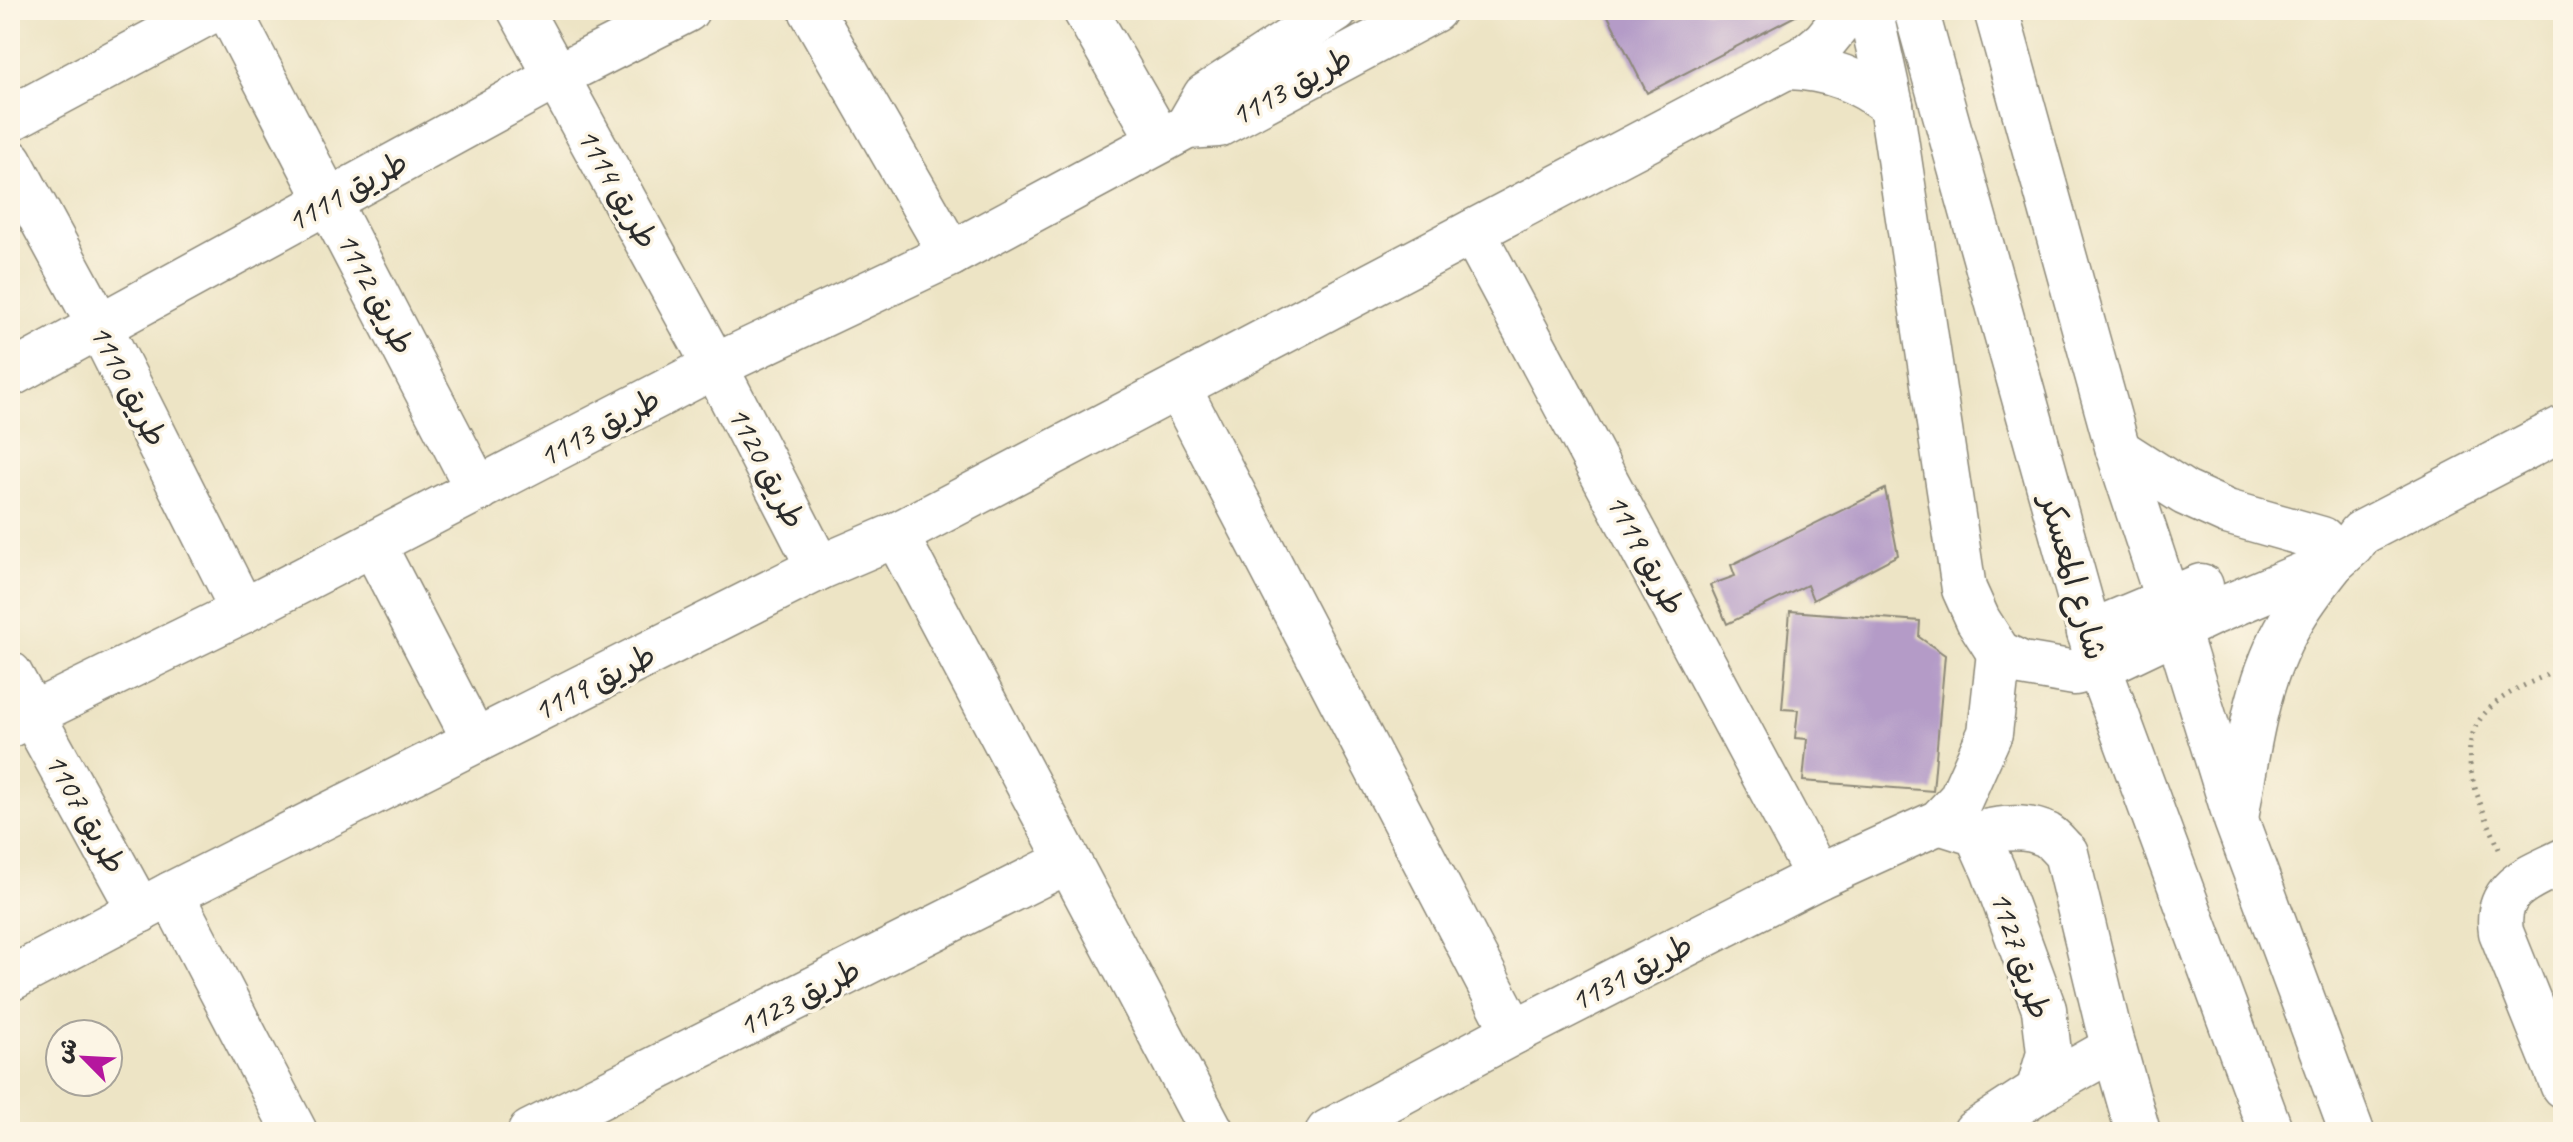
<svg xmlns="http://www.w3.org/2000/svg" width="2573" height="1142" viewBox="0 0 2573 1142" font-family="Caveat,'Playpen Sans Arabic',sans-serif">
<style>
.building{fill:#b49bc7}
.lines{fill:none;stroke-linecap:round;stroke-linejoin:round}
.minor-casing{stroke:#8c8878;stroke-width:47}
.primary-casing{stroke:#8c8878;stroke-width:47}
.path{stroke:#8c8878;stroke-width:5;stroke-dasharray:2 6;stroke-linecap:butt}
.minor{stroke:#fff;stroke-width:44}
.primary{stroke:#fff;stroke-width:44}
.labels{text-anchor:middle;stroke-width:7;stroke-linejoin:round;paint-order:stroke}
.street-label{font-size:32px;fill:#2b2b2b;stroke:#fcf5e5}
</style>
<rect width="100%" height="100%" fill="#fcf5e5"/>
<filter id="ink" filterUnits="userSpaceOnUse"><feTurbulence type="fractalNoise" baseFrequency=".0125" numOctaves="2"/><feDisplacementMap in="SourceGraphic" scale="16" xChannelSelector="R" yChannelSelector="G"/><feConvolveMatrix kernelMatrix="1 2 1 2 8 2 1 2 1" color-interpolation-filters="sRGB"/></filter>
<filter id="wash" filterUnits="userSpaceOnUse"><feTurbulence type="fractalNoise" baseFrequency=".006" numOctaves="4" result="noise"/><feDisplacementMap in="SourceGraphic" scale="32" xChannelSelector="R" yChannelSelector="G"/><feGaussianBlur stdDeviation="1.8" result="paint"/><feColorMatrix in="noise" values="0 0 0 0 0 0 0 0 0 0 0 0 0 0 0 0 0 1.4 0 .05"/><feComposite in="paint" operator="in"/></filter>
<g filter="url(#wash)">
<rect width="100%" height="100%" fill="#ede4c5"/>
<g id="blocks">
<g class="building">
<polygon points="1605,10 1807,10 1647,93"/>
<polygon points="1885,489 1898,555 1813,600 1807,585 1727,624 1710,585 1735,576 1731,565"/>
<polygon points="1790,611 1920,621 1919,637 1945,655 1933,791 1803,781 1807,739 1795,738 1798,710 1782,709"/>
</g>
</g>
</g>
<g filter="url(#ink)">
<use href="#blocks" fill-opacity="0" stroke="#8c8878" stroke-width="2"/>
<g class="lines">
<g class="minor-casing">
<g id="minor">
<polyline points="229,10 478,490"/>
<polyline points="520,10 715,366 819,568"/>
<polyline points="811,10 951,254"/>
<polyline points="1085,10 1160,141"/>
<polyline points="1870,10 1891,105 1964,589 1978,620 1999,653 2022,664 2075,673 2099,667 2210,614 2333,562 2352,545 2361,533 2563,428"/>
<path d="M1787,67C1828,68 1859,80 1891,105"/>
<polyline points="10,119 213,10"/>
<polyline points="1187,127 1205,96 1336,10"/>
<polyline points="10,161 99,325 243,611"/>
<polyline points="1473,232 1818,877"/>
<polyline points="10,375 557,76 687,10"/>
<polyline points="1178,387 1514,1032"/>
<polyline points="896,535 1212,1132"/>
<polyline points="373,544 475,741"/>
<polyline points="2089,633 2201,586"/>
<polyline points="10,674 140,911"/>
<polyline points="10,725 243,611 715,366 951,254 1187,127 1218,125 1434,10"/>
<polyline points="1939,822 1977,834 1993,870 2044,1009 2049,1053 2038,1091 1975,1132"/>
<path d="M1977,834C1999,828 2025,824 2047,835C2054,839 2060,848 2066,853L2107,1023L2138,1132"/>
<path d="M2563,861C2530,878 2494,887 2501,932L2563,1086"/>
<polyline points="171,894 295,1132"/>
<polyline points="10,979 171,894 819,568 896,535 1807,56 1824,42 1850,10"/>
<polyline points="2038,1091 2114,1048"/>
<polyline points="530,1132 1068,861"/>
<polyline points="1328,1132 1514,1032 1818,877 1939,822 1960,800 1990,733 1999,653"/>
</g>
</g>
<g class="primary-casing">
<g id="primary">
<polyline points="1916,10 2099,667 2271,1132"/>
<polyline points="1996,10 2118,450 2177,629 2236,820 2352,1132"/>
<polyline points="2118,450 2185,493 2227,512 2322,539"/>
<path d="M2237,813C2248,749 2256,680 2290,623C2302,601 2318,581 2333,562"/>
</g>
</g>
<path class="path" d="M2499,849C2482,804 2446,746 2492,706C2511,689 2540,679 2563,667"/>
<use href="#minor" class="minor"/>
<use href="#primary" class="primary"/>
</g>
</g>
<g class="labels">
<g class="street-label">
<text transform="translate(1291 86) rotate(-28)" y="11">طريق 1113</text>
<text transform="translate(618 188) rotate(61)" y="11">طريق 1114</text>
<text transform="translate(347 191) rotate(-29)" y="11">طريق 1111</text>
<text transform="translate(376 293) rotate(63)" y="11">طريق 1112</text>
<text transform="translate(129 385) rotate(63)" y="11">طريق 1110</text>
<text transform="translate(599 427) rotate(-28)" y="11">طريق 1113</text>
<text transform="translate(767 467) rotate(63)" y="11">طريق 1120</text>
<text transform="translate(1646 554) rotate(62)" y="11">طريق 1119</text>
<text transform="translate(2074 577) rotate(74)" y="11">شارع المعسكر</text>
<text transform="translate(594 682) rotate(-27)" y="11">طريق 1119</text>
<text transform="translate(86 813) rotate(61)" y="11">طريق 1107</text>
<text transform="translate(2021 955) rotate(72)" y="11">طريق 1127</text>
<text transform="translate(1631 972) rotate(-27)" y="11">طريق 1131</text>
<text transform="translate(799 997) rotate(-27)" y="11">طريق 1123</text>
</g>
</g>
<rect width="2573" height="1142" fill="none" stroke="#fcf5e5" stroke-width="40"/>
<g transform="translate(84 1058) rotate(294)"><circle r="38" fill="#fcf5e5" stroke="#a8a49b" stroke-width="2"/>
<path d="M0-6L14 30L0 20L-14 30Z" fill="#b5179e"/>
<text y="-12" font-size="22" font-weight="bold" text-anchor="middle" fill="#2b2b2b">ش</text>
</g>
</svg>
